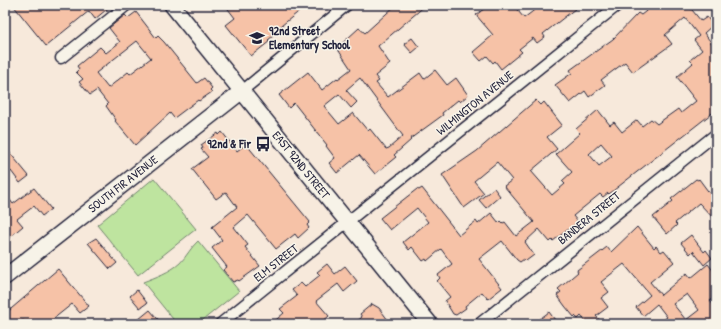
<svg xmlns="http://www.w3.org/2000/svg" width="721" height="329" viewBox="0 0 721 329" font-family="'Patrick Hand',sans-serif">
<style>
.green{fill:#bee49f;stroke:#70836d}
.building{fill:#f6c2a7;stroke:#22223b;fill-rule:evenodd}
.lines{fill:none;stroke-linecap:round;stroke-linejoin:round}
.street-casing{stroke:#22223b;stroke-width:13}
.secondary-casing{stroke:#22223b;stroke-width:18}
.street{stroke:#f7f3e8;stroke-width:10}
.secondary{stroke:#f7f3e8;stroke-width:15}
.labels{text-anchor:middle;stroke-width:3;stroke-linejoin:round;paint-order:stroke}
.poi-label{font-size:12px;font-weight:bold;fill:#22223b;stroke:#f7f3e8;text-anchor:start}
.street-label{font-size:12px;fill:#22223b;stroke:#f7f3e8}
</style>
<rect width="100%" height="100%" fill="#f7e9db"/>
<filter id="ink" filterUnits="userSpaceOnUse"><feTurbulence type="fractalNoise" baseFrequency=".025" numOctaves="2"/><feDisplacementMap in="SourceGraphic" scale="8" xChannelSelector="R" yChannelSelector="G"/><feConvolveMatrix kernelMatrix="1 2 1 2 8 2 1 2 1" color-interpolation-filters="sRGB"/></filter>
<g filter="url(#ink)">
<g class="green">
<polygon points="154,178 196,229 138,275 97,225"/>
<path d="M198,241L239,291L198,324H177L143,282C156,277 170,272 180,263C187,256 191,247 198,241Z"/>
</g>
<g class="building">
<polygon points="13,5 112,5 95,19 89,11 46,46"/>
<polygon points="225,5 307,5 271,34 273,36 268,40 270,41 251,56 226,25 235,18"/>
<path d="M396,5H426L378,46L390,64L375,76L379,81L376,83L388,97L420,73L424,79L435,70L447,85L456,78L468,95L460,102L458,100L442,113L443,115L410,139L411,140L394,155L396,157L375,174L359,155L337,173L329,163L335,158L326,146L327,145L323,140L294,103L289,108L279,95L308,72L322,90L337,78L338,79L351,69L337,48L359,28L365,33ZM360,78L403,136L389,148L386,149L370,129L368,131L353,113L339,124L324,106L339,94L351,108L357,102L346,90Z"/>
<polygon points="489,5 498,5 501,9 506,5 513,5 524,18 541,5 580,5 543,34 545,37 537,43 533,38 519,49 522,52 501,69 495,61 493,63 487,56 481,61 473,52 493,35 476,15"/>
<path d="M654,5H688L701,21L707,17L713,25L704,33L716,49V110L609,194L608,193L603,197L600,194L573,216L578,222L553,241L552,240L550,242L539,229L525,242L534,255L526,261L524,259L520,262L517,260L502,241L479,259L502,288L488,299L482,292L465,306L466,308L456,315L453,314L445,301L450,297L437,281L440,278L438,275L452,264L441,249L427,261L426,259L423,261L412,247L409,250L403,242L428,222L417,208L390,230L380,218L417,189L419,190L422,188L459,235L476,221L478,224L491,213L499,223L501,221L503,223L505,222L516,236L534,222L504,186L512,180L497,162L474,181L484,193L464,208L442,175L477,151L536,100L541,105L544,102L562,125L547,137L557,149L531,171L552,195L565,184L562,181L572,172L556,154L580,133L576,129L598,110L610,125L614,122L622,132L637,120L642,126L651,119L657,124L678,109L681,113L696,101L677,77L693,63L690,60L702,50L694,40L699,36L685,18L665,35L672,44L633,72L625,62L601,80L605,85L589,97L585,91L570,103L555,85L572,73L570,70L613,39L638,13L641,15ZM601,143L612,156L599,166L589,154Z"/>
<path d="M136,12L156,38L158,36L164,42L197,83L204,78L212,88L210,90L212,92L199,101L198,100L174,118L170,113L135,145L115,121L116,120L106,106L108,104L97,90L90,95L79,82L83,79L76,72L79,69L77,66L100,47L106,53L120,42L109,28L125,15L128,18ZM137,41L151,58L130,74L128,72L108,88L96,73Z"/>
<polygon points="412,38 419,47 412,53 404,44"/>
<polygon points="222,132 237,151 246,144 310,222 307,225 309,228 298,238 295,234 276,249 248,215 234,227 248,245 245,247 260,266 239,281 238,280 233,282 223,270 227,267 212,248 222,240 212,227 237,207 226,192 216,199 192,169 208,157 201,149 203,148 201,145 218,133 219,135"/>
<polygon points="5,147 29,176 20,183 11,171 5,176"/>
<polygon points="696,179 698,180 699,179 716,202 716,221 699,203 675,223 677,225 667,234 653,217 673,201 671,199"/>
<polygon points="34,188 51,209 42,216 34,206 17,219 23,226 5,241 5,205 10,200 13,204"/>
<polygon points="494,188 500,196 486,208 479,200"/>
<path d="M637,227L654,248L656,246L661,252L664,250L674,262L650,282L661,295L687,273L691,278L708,264L716,274V296L710,301L716,308V324H658L667,317L657,304L643,316L636,307L650,295L624,264L601,282L609,292L601,298L608,307L596,316L603,324H588L581,316L578,319L575,316L574,317L565,306L557,295L561,292L558,289L578,272L577,270L585,264L607,247L611,252ZM687,294L699,310L686,320L673,304Z"/>
<polygon points="691,235 704,252 706,250 712,258 704,265 693,251 690,254 681,243"/>
<polygon points="96,238 117,263 110,269 88,243"/>
<polygon points="327,264 335,274 345,266 357,281 344,292 338,284 316,301 329,316 320,324 271,324 284,313 280,309 297,296 292,290 301,283 305,287 320,275 317,272"/>
<polygon points="58,269 89,306 80,313 72,304 52,320 55,324 26,324 23,320 19,324 8,324 5,320 5,314"/>
<polygon points="137,290 147,303 140,308 130,296"/>
<polygon points="372,304 379,308 391,324 354,324 362,317 360,314"/>
<polygon points="150,310 162,324 133,324"/>
<polygon points="549,312 558,324 533,324"/>
</g>
<g class="lines">
<g class="street-casing">
<g id="street">
<polyline points="61,58 127,5"/>
<polyline points="242,91 347,5"/>
<polyline points="220,324 618,5"/>
<polyline points="479,324 716,134"/>
</g>
</g>
<g class="secondary-casing">
<g id="secondary">
<polyline points="172,5 430,324"/>
<polyline points="5,277 242,91"/>
</g>
</g>
<use href="#street" class="street"/>
<use href="#secondary" class="secondary"/>
</g>
</g>
<defs>
<g id="school-bare" transform="scale(1.2)"><path d="M0-5L7-2L0 1L-7-2ZM-4 1L0 2.5L4 1V4Q0 6-4 4Z" fill="#22223b" stroke="#f7f3e8" stroke-width="2.5" paint-order="stroke"/></g>
<g id="bus-bare" transform="scale(1.2)"><path d="M-5-6H5V4H4V6H2V4H-2V6H-4V4H-5ZM-3.5-4V0h7V-4ZM-3.5 1.2v1.5H-2V1.2ZM2 1.2v1.5H3.5V1.2Z" fill="#22223b" stroke="#f7f3e8" stroke-width="2.5" paint-order="stroke"/></g>
</defs>
<g fill-rule="evenodd">
<use href="#school-bare" x="257" y="38"/>
<use href="#bus-bare" x="263" y="144"/>
</g>
<g class="labels">
<g class="poi-label">
<text x="269" y="35">92nd Street<tspan x="269" dy="14">Elementary School</tspan></text>
<text x="251" y="148" text-anchor="end">92nd &amp; Fir</text>
</g>
<g class="street-label">
<text transform="translate(475 103) rotate(-39)" y="4">WILMINGTON AVENUE</text>
<text transform="translate(301 165) rotate(51)" y="4">EAST 92ND STREET</text>
<text transform="translate(123 184) rotate(-38)" y="4">SOUTH FIR AVENUE</text>
<text transform="translate(589 218) rotate(-39)" y="4">BANDERA STREET</text>
<text transform="translate(276 263) rotate(-38)" y="4">ELM STREET</text>
</g>
</g>
<rect width="721" height="329" fill="none" stroke="#f7f3e8" stroke-width="20"/>
<rect x="10" y="10" width="701" height="309" fill="none" stroke="#22223b" stroke-width="1.5" filter="url(#ink)"/>
</svg>
